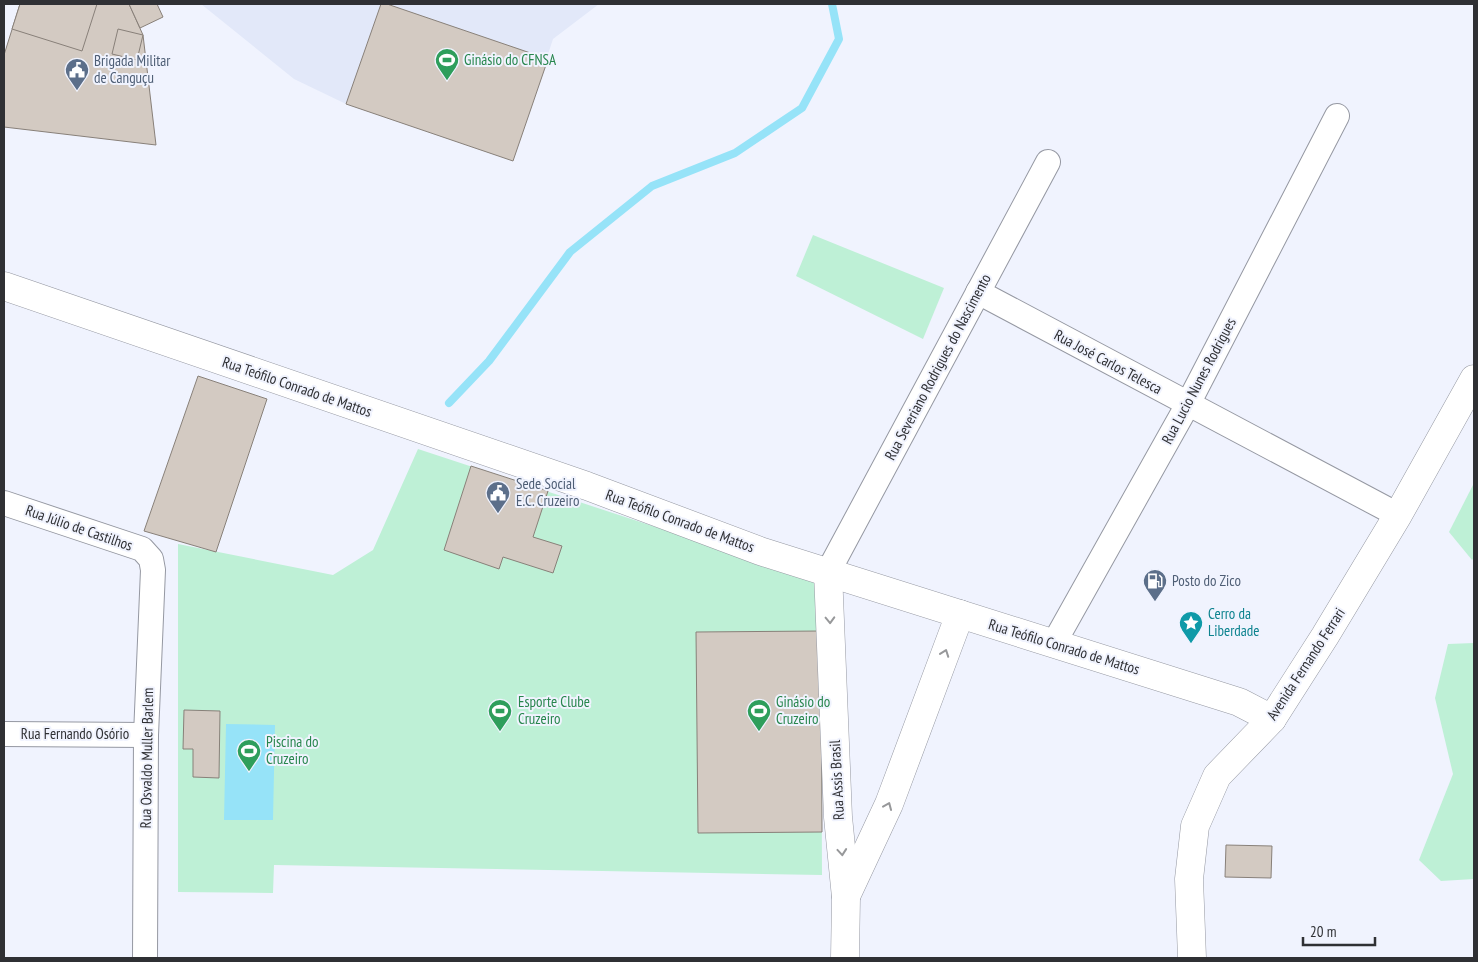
<svg xmlns="http://www.w3.org/2000/svg" width="1478" height="962" viewBox="0 0 1478 962" font-family="'PT Sans Narrow',sans-serif">
<style>
.built{fill:#e2e8f9}
.green{fill:#bef0d6}
.water{fill:#96e3f8}
.lines{fill:none;stroke-linecap:round;stroke-linejoin:round}
.stream{stroke:#96e3f8;stroke-width:8}
.building{fill:#d3cac2;stroke:#888079}
.street-casing{stroke:#9598a2;stroke-width:26}
.secondary-casing{stroke:#9598a2;stroke-width:29}
.street{stroke:#fff;stroke-width:24}
.secondary{stroke:#fff;stroke-width:28}
.oneway{stroke:#97989a}
.labels{text-anchor:middle;stroke-width:4;stroke-linejoin:round;paint-order:stroke}
.leisure-label{font-size:15px;fill:#27864d;stroke:#f0f3fe;text-anchor:start}
.service-label{font-size:15px;fill:#4e5e75;stroke:#f0f3fe;text-anchor:start}
.street-label{font-size:15px;fill:#2f3034;stroke:#f0f3fe}
.culture-label{font-size:15px;fill:#0d838f;stroke:#f0f3fe;text-anchor:start}
</style>
<rect width="100%" height="100%" fill="#f0f3fe"/>
<polygon class="built" points="201,4 599,4 553,39 513,161 346,104 294,79"/>
<g class="green">
<polygon points="813,235 944,288 923,339 796,276"/>
<polygon points="418,449 823,582 821,631 822,875 274,865 273,893 178,892 178,544 333,575 373,550"/>
<polygon points="1474,483 1474,558 1472,560 1449,532"/>
<polygon points="1474,643 1474,879 1441,881 1419,860 1453,774 1435,698 1448,644"/>
</g>
<polygon class="water" points="226,724 275,725 273,820 224,820"/>
<g class="lines">
<polyline class="stream" points="449,403 489,361 570,252 652,186 735,153 802,108 839,39 832,4"/>
</g>
<g class="building">
<polygon points="20,4 129,4 143,35 156,145 4,127 4,55"/>
<polygon points="20,4 97,4 82,51 12,29"/>
<polygon points="129,4 157,4 163,17 140,28"/>
<polygon points="381,4 387,4 548,59 513,161 346,104"/>
<polygon points="118,29 143,35 137,60 112,54"/>
<polygon points="198,376 267,399 216,552 144,531"/>
<polygon points="471,466 548,491 533,537 562,546 553,573 503,557 499,569 444,550"/>
<polygon points="821,631 822,832 698,833 696,632"/>
<polygon points="184,710 220,711 219,778 193,777 193,749 183,749"/>
<polygon points="1226,845 1272,846 1271,878 1225,877"/>
</g>
<g class="lines">
<g class="street-casing">
<g id="street">
<polyline points="978,292 1398,515"/>
<polyline points="4,503 142,549 151,559 153,570 146,735 145,958"/>
<polyline points="828,572 1048,162"/>
<polyline points="1054,643 1188,404 1337,116"/>
<polyline points="4,734 146,735"/>
</g>
</g>
<g class="secondary-casing">
<g id="secondary">
<polyline points="4,286 587,486 760,551 1239,702 1272,719"/>
<polyline points="828,572 838,817 846,897 845,958"/>
<polyline points="846,896 889,804 960,614"/>
<polyline points="1192,958 1189,879 1195,826 1217,776 1272,719 1325,636 1398,515 1474,379"/>
</g>
</g>
<use href="#street" class="street"/>
<use href="#secondary" class="secondary"/>
</g>
<defs><path id="oneway-chevron" d="M-2-3.5L2.5 0L-2 3.5" fill="none" stroke-width="1.6" stroke-linecap="round" stroke-linejoin="round" transform="scale(1.25)"/></defs>
<g class="oneway">
<use href="#oneway-chevron" transform="translate(830 620) rotate(88)"/>
<use href="#oneway-chevron" transform="translate(945 653) rotate(-70)"/>
<use href="#oneway-chevron" transform="translate(888 806) rotate(-67)"/>
<use href="#oneway-chevron" transform="translate(842 852) rotate(85)"/>
</g>
<defs>
<g id="stadium-pin" transform="scale(1.25)"><path d="M0 17L-7.5 6A9.5 9.5 0 1 1 7.5 6Z" fill="#2e9e5b" stroke="#f0f3fe"/><path d="M0-5a6.5 5 0 1 0 0 10a6.5 5 0 1 0 0-10ZM-3.5-1.8h7v3.6h-7Z" fill="#fff"/></g>
<g id="civic-pin" transform="scale(1.25)"><path d="M0 17L-7.5 6A9.5 9.5 0 1 1 7.5 6Z" fill="#5c6f8a" stroke="#f0f3fe"/><path d="M-.6-6.5H3V-4.5H.6V-3L4-1V1h2V6H-6V1h2V-1L-.6-3ZM-1.2 2.5V6h2.4V2.5Z" fill="#fff"/></g>
<g id="fuel-pin" transform="scale(1.25)"><path d="M0 17L-7.5 6A9.5 9.5 0 1 1 7.5 6Z" fill="#5c6f8a" stroke="#f0f3fe"/><path d="M-5.5-6h7V0h2V4h1.3V-2.5L3-4.5l.8-.8L6-3V5H2.5V1h-1V6h-7ZM-4.2-4.7v3.2H.2V-4.7Z" fill="#fff"/></g>
<g id="sight-pin" transform="scale(1.25)"><path d="M0 17L-7.5 6A9.5 9.5 0 1 1 7.5 6Z" fill="#0f9aa8" stroke="#f0f3fe"/><path d="M0-6L1.8-2.2L6-1.7L2.9 1.2L3.7 5.4L0 3.3L-3.7 5.4L-2.9 1.2L-6-1.7L-1.8-2.2Z" fill="#fff"/></g>
</defs>
<g fill-rule="evenodd">
<use href="#stadium-pin" x="447" y="60"/>
<use href="#civic-pin" x="77" y="70"/>
<use href="#civic-pin" x="498" y="493"/>
<use href="#fuel-pin" x="1155" y="581"/>
<use href="#sight-pin" x="1191" y="623"/>
<use href="#stadium-pin" x="500" y="711"/>
<use href="#stadium-pin" x="759" y="711"/>
<use href="#stadium-pin" x="249" y="751"/>
</g>
<g class="labels">
<g class="leisure-label">
<text x="464" y="65">Ginásio do CFNSA</text>
<text x="518" y="707">Esporte Clube<tspan x="518" dy="17">Cruzeiro</tspan></text>
<text x="776" y="707">Ginásio do<tspan x="776" dy="17">Cruzeiro</tspan></text>
<text x="266" y="747">Piscina do<tspan x="266" dy="17">Cruzeiro</tspan></text>
</g>
<g class="service-label">
<text x="94" y="66">Brigada Militar<tspan x="94" dy="17">de Canguçu</tspan></text>
<text x="516" y="489">Sede Social<tspan x="516" dy="17">E.C. Cruzeiro</tspan></text>
<text x="1172" y="586">Posto do Zico</text>
</g>
<g class="street-label">
<text transform="translate(1108 362) rotate(28)" y="5">Rua José Carlos Telesca</text>
<text transform="translate(938 367) rotate(-62)" y="5">Rua Severiano Rodrigues do Nascimento</text>
<text transform="translate(1199 381) rotate(-62)" y="5">Rua Lucio Nunes Rodrigues</text>
<text transform="translate(297 387) rotate(19)" y="5">Rua Teófilo Conrado de Mattos</text>
<text transform="translate(680 521) rotate(20)" y="5">Rua Teófilo Conrado de Mattos</text>
<text transform="translate(79 528) rotate(19)" y="5">Rua Júlio de Castilhos</text>
<text transform="translate(1064 647) rotate(17)" y="5">Rua Teófilo Conrado de Mattos</text>
<text transform="translate(1306 664) rotate(-57)" y="5">Avenida Fernando Ferrari</text>
<text x="75" y="739">Rua Fernando Osório</text>
<text transform="translate(147 758) rotate(-89)" y="5">Rua Osvaldo Muller Barlem</text>
<text transform="translate(837 780) rotate(-93)" y="5">Rua Assis Brasil</text>
</g>
<g class="culture-label">
<text x="1208" y="619">Cerro da<tspan x="1208" dy="17">Liberdade</tspan></text>
</g>
</g>
<rect width="1478" height="962" fill="none" stroke="#2f3034" stroke-width="10"/>
<path d="M1303 937v8h72v-8" fill="none" stroke="#2f3034" stroke-width="2.5"/>
<text x="1310" y="937" font-size="15" fill="#2f3034" stroke="#f0f3fe" stroke-width="4" paint-order="stroke">20 m</text>
</svg>
